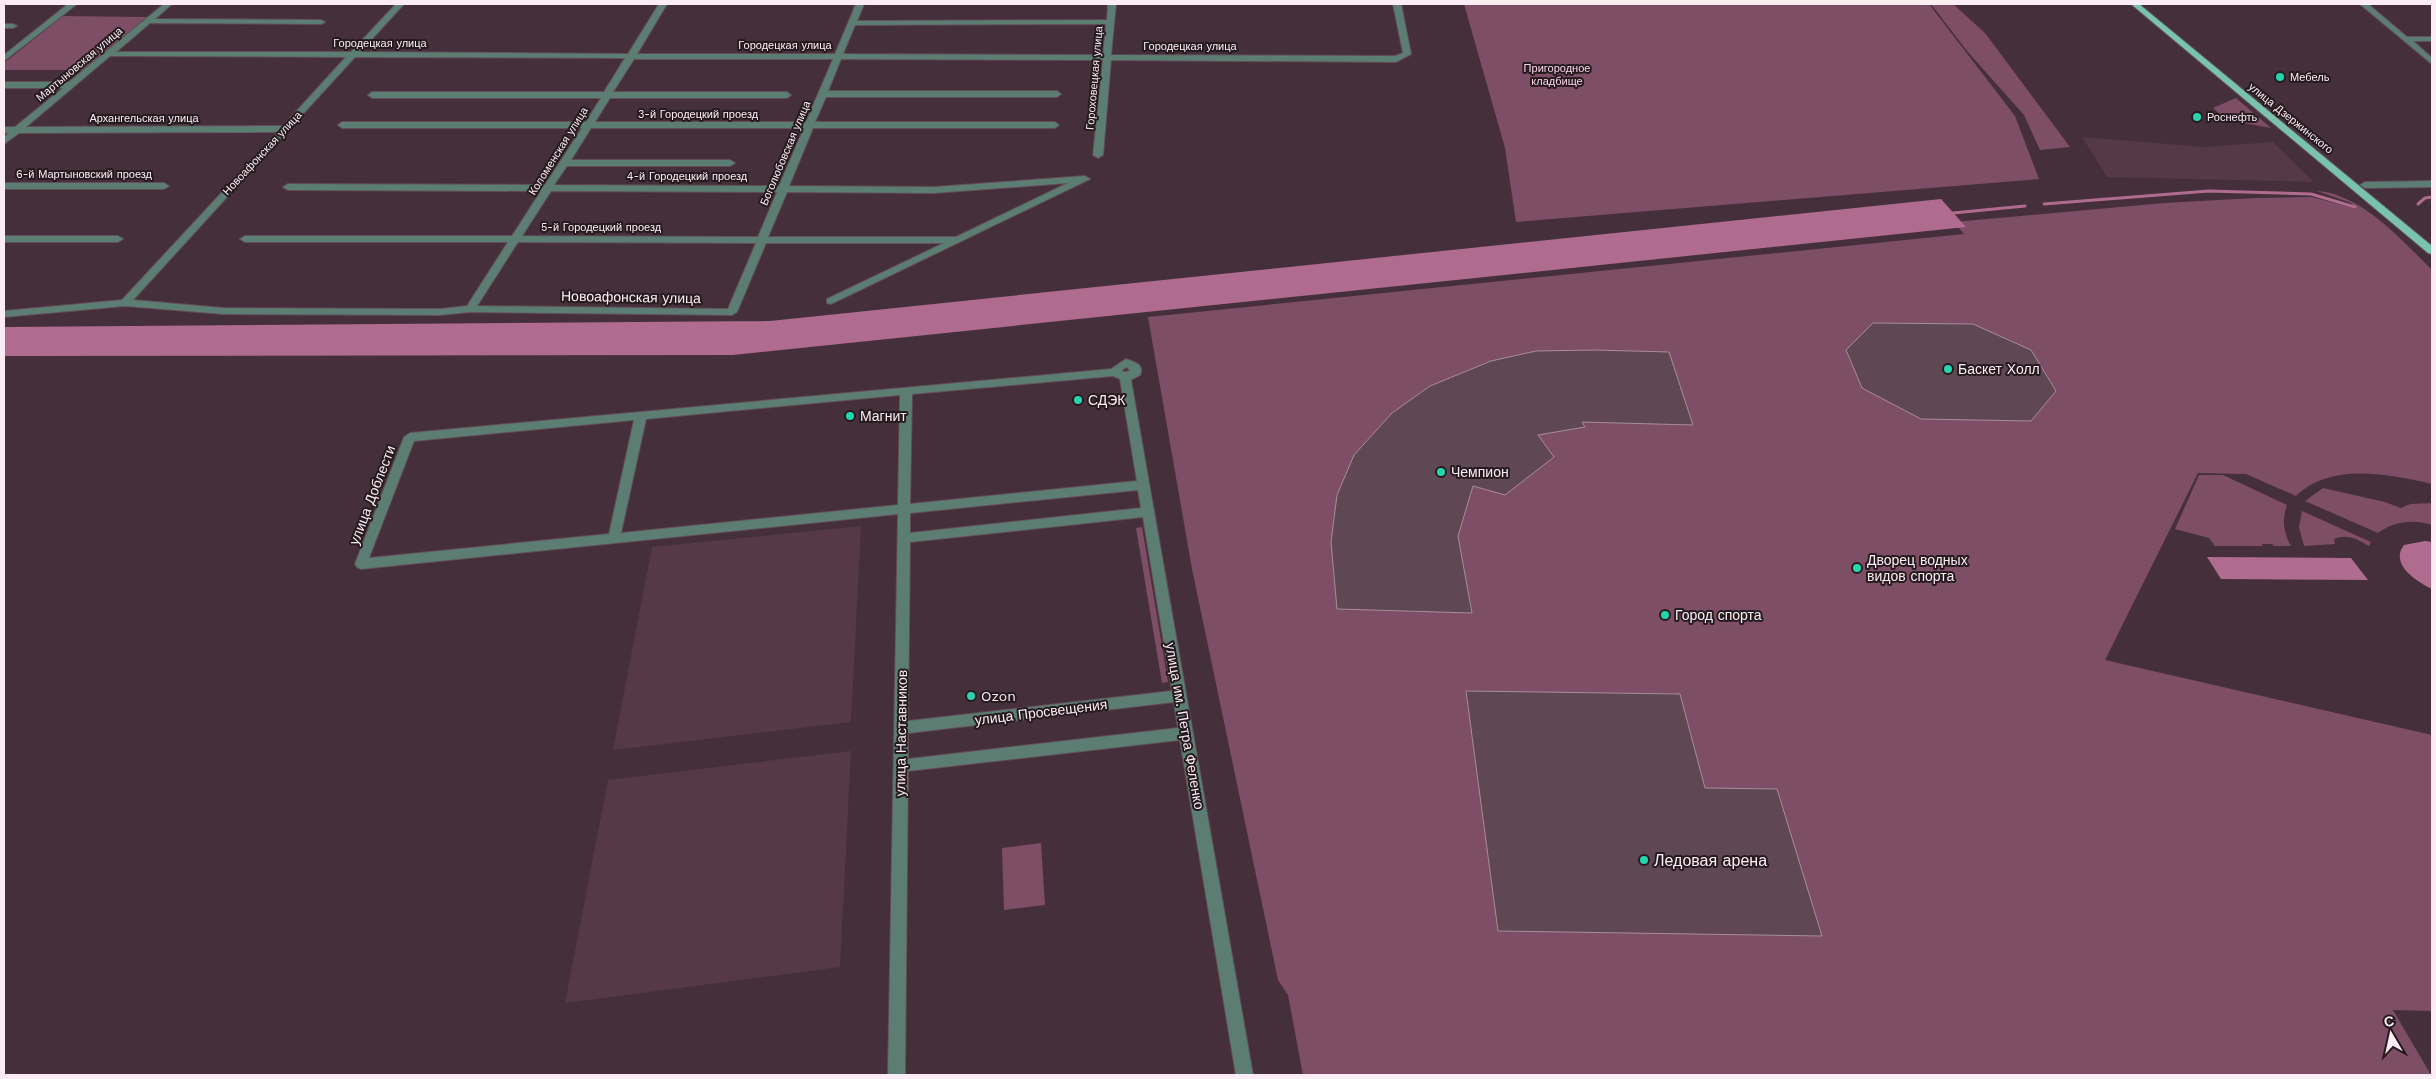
<svg xmlns="http://www.w3.org/2000/svg" width="2436" height="1079" viewBox="0 0 2436 1079" font-family="'Work Sans',sans-serif">
<style>
.built{fill:#553947}
.green{fill:#7e4e66}
.water{fill:#af6c8e}
.lines{fill:none;stroke-linecap:round;stroke-linejoin:round}
.stream{stroke:#af6c8e;stroke-width:3}
.building{fill:#5f4853;stroke:#a78d99}
.minor-casing{stroke:#624d58;stroke-width:2}
.major-casing{stroke:#624d58;stroke-width:2}
.minor{fill:#5b7d72;fill-rule:evenodd}
.major{fill:#79c3ac;fill-rule:evenodd}
.poi-dot{fill:#24d5ae;stroke:#251b1f;stroke-width:2}
.labels{text-anchor:middle;stroke-width:4;stroke-linejoin:round;paint-order:stroke}
.far-street-label{font-size:11px;fill:#fcedf4;stroke:#251b1f}
.far-park-label{font-size:11px;fill:#fcd4e7;stroke:#251b1f}
.far-poi-label{font-size:11px;fill:#fcedf4;stroke:#251b1f;text-anchor:start}
.street-label{font-size:14px;fill:#fcedf4;stroke:#251b1f}
.poi-label{font-size:14px;fill:#fcedf4;stroke:#251b1f;text-anchor:start}
.near-poi-label{font-size:16px;fill:#fcedf4;stroke:#251b1f;text-anchor:start}
</style>
<rect width="100%" height="100%" fill="#452f3a"/>
<g class="built">
<polygon points="2082,137 2205,147 2273,142 2314,182 2107,177"/>
<polygon points="861,526 851,722 613,750 652,547"/>
<polygon points="851,751 840,967 565,1003 608,780"/>
</g>
<g class="green">
<polygon points="1464,4 1929,4 2015,116 2039,179 1516,222 1505,148"/>
<polygon points="1931,4 1953,4 1985,33 2070,147 2040,150 2024,115 1967,51"/>
<polygon points="63,16 142,17 147,17 83,70 4,70 4,63"/>
<polygon points="2236,98 2271,128 2227,120 2213,108"/>
<path d="M2317,191C2360,193 2403,241 2432,270V484C2389,474 2331,462 2296,496L2246,474L2198,473L2105,660L2432,735V1011L2393,1010L2431,1075H1303L1288,995L1278,980L1192,569L1148,317L1964,234L1954,222L2164,203L2255,198L2312,197L2357,209L2351,203Z"/>
<path d="M2199,475H2223L2287,505C2282,520 2283,532 2291,546H2274L2272,544H2262L2263,546H2215L2209,538L2175,529Z"/>
<path d="M2323,488L2385,502L2401,508L2410,504L2432,503V525C2413,519 2394,521 2378,533L2305,501Z"/>
<path d="M2302,511L2371,542L2369,546C2359,540 2347,533 2334,539L2335,544L2304,546L2299,527Z"/>
<polygon points="1142,527 1168,682 1162,683 1136,528"/>
<polygon points="1041,843 1045,905 1004,910 1002,848"/>
</g>
<g class="water">
<polygon points="1941,199 1966,227 733,355 4,356 4,327 770,321"/>
<path d="M2425,541L2432,542V589C2417,582 2389,564 2404,545Z"/>
<polygon points="2207,557 2351,558 2368,580 2221,579"/>
</g>
<g class="lines">
<g class="stream">
<polyline points="2044,204 2209,191 2311,194 2355,207"/>
<polyline points="2418,204 2425,198 2432,197"/>
<polyline points="1953,213 2025,206"/>
</g>
</g>
<g class="building">
<polygon points="1873,323 1973,324 2031,350 2056,391 2031,421 1921,419 1862,388 1846,350"/>
<polygon points="1595,350 1669,352 1693,425 1582,422 1585,427 1538,435 1554,457 1505,495 1473,486 1458,536 1472,613 1337,609 1331,542 1337,495 1354,455 1392,413 1430,386 1491,361 1536,351"/>
<polygon points="1466,691 1680,694 1705,788 1777,789 1822,936 1498,931"/>
</g>
<g class="lines">
<g class="minor-casing">
<g id="minor">
<polygon points="68,4 77,4 4,61 4,55"/>
<path d="M164,4H172L155,19L321,20L325,22L321,24L150,23L116,52H351L396,4H404L360,52L628,54L659,4H667L637,54H835L856,4H864L857,21L1107,20L1108,4H1116L1111,55L1395,56L1403,53L1393,4H1401L1411,54L1396,62L1111,60L1103,155L1098,158L1093,155L1103,60L841,59L828,91H1057L1061,94L1057,97H826L815,122H1055L1059,125L1055,128H813L789,186L934,187L1085,176L1090,179L831,304L827,303V299L944,243H766L737,312L732,315L470,312L440,315L223,314L125,306L4,317V311L122,300L278,132L19,133L4,144V137L9,133H4V127H15L63,88H4V82H69ZM1106,24L1103,55L843,54L855,25ZM110,56H111L346,57L283,126L26,127ZM355,57L625,58L604,92H372L368,95L372,98H601L586,122H342L338,125L342,128H582L545,185L288,184L283,187L288,190L541,191L512,236H245L240,239L245,242H508L467,306L440,309L223,308L133,300ZM634,59H833L806,122H595L610,98H787L791,95L787,92H613ZM591,128H804L779,186L554,185L567,166H730L735,163L730,160H571ZM1068,183L956,237H768L787,192L934,193ZM551,191L777,192L758,237L522,236ZM518,242L756,243L728,309L477,306Z"/>
<polygon points="2360,4 2368,4 2407,37 2432,37 2432,41 2413,41 2432,58 2432,64"/>
<polygon points="4,24 13,24 17,26 13,28 4,28"/>
<polygon points="2432,181 2432,187 2365,188 2360,185 2365,182"/>
<polygon points="4,183 164,183 169,186 164,189 4,189"/>
<polygon points="4,236 118,236 123,239 118,242 4,242"/>
<path d="M1126,359C1134,362 1145,364 1140,375L1131,380L1253,1075H1236L1180,740L908,771L905,1075H888L898,514L361,569L357,567L355,564L404,437L410,433L1111,369ZM1127,367L1130,371L1123,372L1122,370ZM1113,376L1120,379L1137,481L910,504L912,394ZM900,395L898,505L621,533L646,419ZM634,420L609,534L369,558L414,441ZM1138,490L1141,508L910,533V513ZM1143,517L1172,691L908,721L910,542ZM1174,702L1178,728L908,759V733Z"/>
</g>
</g>
<g class="major-casing">
<polygon id="major" points="2131,4 2139,4 2432,246 2432,254 2428,253"/>
</g>
<use href="#minor" class="minor"/>
<use href="#major" class="major"/>
</g>
<g class="poi-dot">
<circle cx="2280" cy="77" r="5"/>
<circle cx="2197" cy="117" r="5"/>
<circle cx="1948" cy="369" r="5"/>
<circle cx="1078" cy="400" r="5"/>
<circle cx="850" cy="416" r="5"/>
<circle cx="1441" cy="472" r="5"/>
<circle cx="1857" cy="568" r="5"/>
<circle cx="1665" cy="615" r="5"/>
<circle cx="971" cy="696" r="5"/>
<circle cx="1644" cy="860" r="5"/>
</g>
<g class="labels">
<g class="far-street-label">
<text x="380" y="47">Городецкая улица</text>
<text x="785" y="49">Городецкая улица</text>
<text x="1190" y="50">Городецкая улица</text>
<text transform="translate(79 64) rotate(-40)" y="4">Мартыновская улица</text>
<text transform="translate(1094 78) rotate(-85)" y="4">Гороховецкая улица</text>
<text x="698" y="118">3-й Городецкий проезд</text>
<text x="144" y="122">Архангельская улица</text>
<text transform="translate(2291 118) rotate(39)" y="4">улица Дзержинского</text>
<text transform="translate(558 151) rotate(-58)" y="4">Коломенская улица</text>
<text transform="translate(262 153) rotate(-47)" y="4">Новоафонская улица</text>
<text transform="translate(785 153) rotate(-67)" y="4">Боголюбовская улица</text>
<text x="84" y="178">6-й Мартыновский проезд</text>
<text x="687" y="180">4-й Городецкий проезд</text>
<text x="601" y="231">5-й Городецкий проезд</text>
</g>
<g class="far-park-label">
<text x="1557" y="72">Пригородное<tspan x="1557" dy="13">кладбище</tspan></text>
</g>
<g class="far-poi-label">
<text x="2290" y="81">Мебель</text>
<text x="2207" y="121">Роснефть</text>
</g>
<g class="street-label">
<text transform="translate(631 297) rotate(1)" y="5">Новоафонская улица</text>
<text transform="translate(372 495) rotate(-69)" y="5">улица Доблести</text>
<text transform="translate(1041 712) rotate(-7)" y="5">улица Просвещения</text>
<text transform="translate(1185 726) rotate(80)" y="5">улица им. Петра Феленко</text>
<text transform="translate(901 733) rotate(-89)" y="5">улица Наставников</text>
</g>
<g class="poi-label">
<text x="1958" y="374">Баскет Холл</text>
<text x="1088" y="405">СДЭК</text>
<text x="860" y="421">Магнит</text>
<text x="1451" y="477">Чемпион</text>
<text x="1867" y="565">Дворец водных<tspan x="1867" dy="16">видов спорта</tspan></text>
<text x="1675" y="620">Город спорта</text>
<text x="981" y="701">Ozon</text>
</g>
<g class="near-poi-label">
<text x="1654" y="866">Ледовая арена</text>
</g>
</g>
<rect width="2436" height="1079" fill="none" stroke="#fcedf4" stroke-width="10"/>
<g transform="translate(2391 1034) rotate(351)" stroke="#251b1f" stroke-width="4" paint-order="stroke">
<path d="M0-4L9 19L0 12L-9 19Z" fill="#fcedf4"/>
<text y="-8" font-size="14" font-weight="bold" text-anchor="middle" fill="#fcedf4">С</text>
</g>
</svg>
